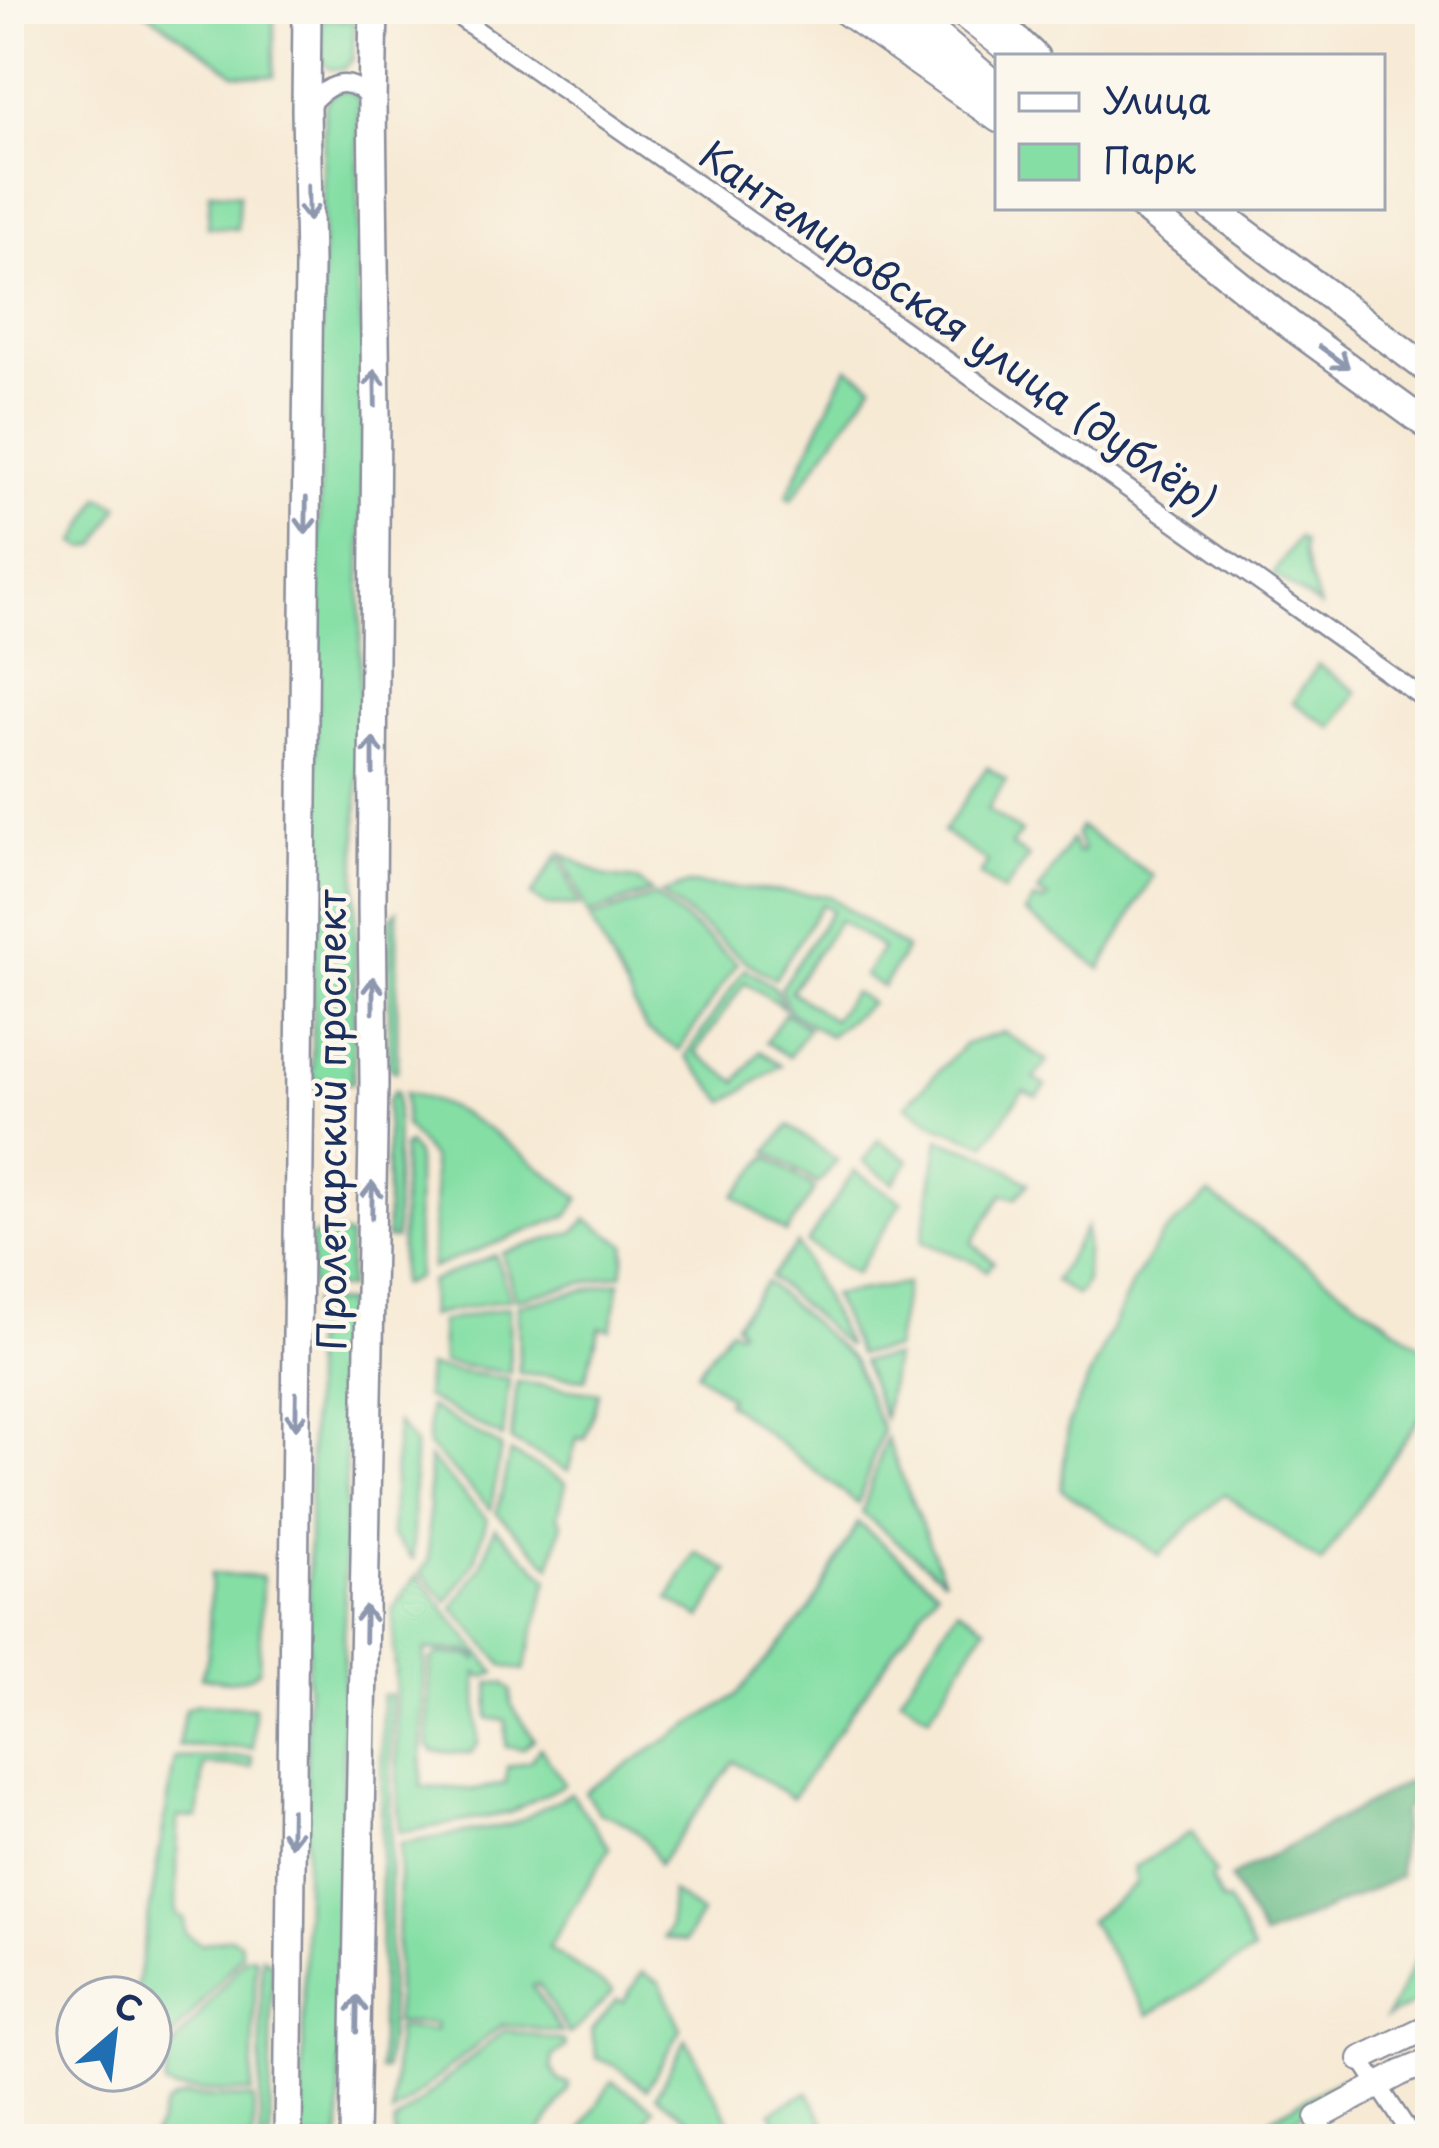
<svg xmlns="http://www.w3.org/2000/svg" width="1439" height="2148" viewBox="0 0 1439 2148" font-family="'Playpen Sans',sans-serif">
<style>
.green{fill:#85dfa5;stroke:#508782;stroke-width:3}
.forest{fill:#6cbe8a;stroke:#447674;stroke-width:3}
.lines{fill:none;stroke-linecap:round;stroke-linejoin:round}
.minor-casing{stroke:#898c9a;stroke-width:21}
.secondary-casing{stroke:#898c9a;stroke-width:28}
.primary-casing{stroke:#898c9a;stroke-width:32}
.minor{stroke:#fff;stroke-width:16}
.secondary{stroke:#fff;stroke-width:24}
.primary{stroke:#fff;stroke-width:27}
.oneway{stroke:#8d97ae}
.labels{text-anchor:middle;stroke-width:9;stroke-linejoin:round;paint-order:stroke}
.street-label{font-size:39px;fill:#1b2f5e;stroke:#fbf7ec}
</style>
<rect width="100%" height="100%" fill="#fbf7ec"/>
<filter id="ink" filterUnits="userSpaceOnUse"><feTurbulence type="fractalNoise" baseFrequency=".00833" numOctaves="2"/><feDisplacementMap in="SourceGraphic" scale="24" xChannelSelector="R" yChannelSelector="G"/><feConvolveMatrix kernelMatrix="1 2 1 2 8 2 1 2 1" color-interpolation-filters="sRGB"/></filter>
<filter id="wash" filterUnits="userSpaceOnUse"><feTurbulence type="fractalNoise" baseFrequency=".004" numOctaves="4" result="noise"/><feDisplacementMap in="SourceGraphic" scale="48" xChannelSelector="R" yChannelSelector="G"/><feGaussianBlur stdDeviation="2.7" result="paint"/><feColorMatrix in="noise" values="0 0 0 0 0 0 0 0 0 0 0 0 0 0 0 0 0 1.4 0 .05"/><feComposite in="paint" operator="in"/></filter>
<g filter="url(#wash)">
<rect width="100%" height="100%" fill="#f7ead5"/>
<g class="green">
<polygon points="142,9 274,9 274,76 235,74"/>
<polygon points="321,19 354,21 353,59 343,69 331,69 322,62"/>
<polygon points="338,91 349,91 359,99 358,288 365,356 353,1082 337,1085 312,1078 324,107 329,97"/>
<polygon points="210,192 239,194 237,229 208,227"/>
<polygon points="847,367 873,384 792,499 787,496"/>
<polygon points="100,497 119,506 97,545 86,548 76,543"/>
<polygon points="1298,538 1303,541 1303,554 1320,607 1273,574"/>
<polygon points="1318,665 1357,692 1332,728 1293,702"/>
<polygon points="987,767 1006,780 987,810 1021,832 1011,846 1029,857 1004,892 980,875 988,862 943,832"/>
<polygon points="1080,827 1153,876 1101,969 1025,913 1034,900 1044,902 1048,898 1038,893 1071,840 1077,853 1083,851 1076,835"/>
<polygon points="562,853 606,877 636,880 651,892 588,915"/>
<polygon points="558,855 579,906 546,905 531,896"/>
<polygon points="688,884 829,896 906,949 883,987 864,976 882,948 839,920 791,991 833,1020 853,992 871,1003 829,1036 790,1012 780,989 832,910 822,904 775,979 744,960 661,894"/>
<polygon points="655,896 737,963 679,1050 646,1029 590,919"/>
<polygon points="397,911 397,1071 394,1071 389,1066 390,923 391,918"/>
<polygon points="745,968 774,987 784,1008 745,982 696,1053 737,1082 760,1051 781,1065 726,1102 686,1056"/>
<polygon points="785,1013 808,1028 789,1057 766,1042"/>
<polygon points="1004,1032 1047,1061 1034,1079 1046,1086 1037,1097 1023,1091 986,1144 938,1126 906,1105 965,1044"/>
<polygon points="394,1091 397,1092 395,1239 387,1239 387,1102"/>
<path d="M405,1093C467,1103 530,1162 580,1198L569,1215L432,1268L435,1192L431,1158L405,1125Z"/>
<polygon points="789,1126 837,1160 818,1184 768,1151"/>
<polygon points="939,1139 988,1156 1029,1183 1016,1198 1003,1194 972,1243 994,1262 987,1271 975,1262 922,1242"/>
<polygon points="878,1140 909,1160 894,1183 863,1162"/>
<polygon points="408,1144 416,1155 417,1278 400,1285 403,1147"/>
<polygon points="768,1156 815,1189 786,1233 735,1196"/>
<polygon points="854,1171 902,1202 855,1274 807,1243"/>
<polygon points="1209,1194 1430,1352 1430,1403 1321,1563 1224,1494 1159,1555 1061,1489 1069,1422 1132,1284 1161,1237"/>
<polygon points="587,1219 626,1245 622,1274 515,1299 502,1253 574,1232"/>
<polygon points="1086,1227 1086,1281 1080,1293 1076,1295 1054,1281"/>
<polygon points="332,1232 349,1237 348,1288 311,1287 311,1237"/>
<polygon points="797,1244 848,1347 770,1277"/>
<polygon points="495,1255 510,1299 429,1316 430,1282"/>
<polygon points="620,1282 611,1329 600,1327 585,1379 519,1373 518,1305"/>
<polygon points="766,1282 853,1360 882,1430 858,1504 726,1402 729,1397 697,1372 730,1328 737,1332 740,1329 735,1323"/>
<polygon points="906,1284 894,1349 858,1354 832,1295"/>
<polygon points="312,1302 347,1303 340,2139 302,2139"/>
<polygon points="509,1307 510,1373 442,1363 440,1322"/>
<polygon points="894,1357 884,1418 862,1361"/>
<polygon points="427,1367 509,1379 503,1438 425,1397"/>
<polygon points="517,1382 599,1393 585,1439 577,1438 568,1471 511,1441"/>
<polygon points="429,1407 501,1447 491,1509 428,1446"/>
<polygon points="397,1423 414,1444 413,1559 391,1535"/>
<polygon points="886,1438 944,1579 862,1513"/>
<polygon points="510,1452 566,1483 558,1516 562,1523 551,1566 497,1513"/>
<polygon points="429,1458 487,1519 474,1563 447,1602 421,1572 429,1561"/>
<path d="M858,1523L937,1589L792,1798L734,1761L658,1865C647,1836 629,1820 599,1813L585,1792L736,1696L810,1610Z"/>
<polygon points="495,1527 548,1579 524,1671 504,1666 453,1607 481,1567"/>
<polygon points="696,1552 729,1571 701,1618 669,1599"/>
<path d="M211,1574L262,1577L259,1670C240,1685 223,1681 201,1677L208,1656Z"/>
<polygon points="417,1575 496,1673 484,1677 477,1673 478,1743 471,1753 434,1752 428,1745 430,1662 438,1654 470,1655 477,1661 478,1656 469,1651 425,1650 421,1786 477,1790 506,1783 507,1767 530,1761 540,1747 565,1784 509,1813 399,1833 393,1608"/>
<polygon points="958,1608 986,1626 929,1716 900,1697"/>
<polygon points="490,1683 504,1683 511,1690 511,1704 534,1739 523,1749 506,1747 506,1721 488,1718"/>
<polygon points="382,1695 391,1695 389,2033 385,2070 380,2070"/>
<polygon points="197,1704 254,1707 253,1748 178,1746 185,1709"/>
<polygon points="252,1757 252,1767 204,1765 198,1818 178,1817 176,1915 184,1919 185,1933 201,1944 230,1937 240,1942 242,1954 169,2042 150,2039 150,1998 135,1998 175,1758"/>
<polygon points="571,1793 610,1848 548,1948 613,1991 581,2025 569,2034 538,1984 532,1986 562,2033 503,2024 392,2115 396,2028 435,2031 435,2024 395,2023 400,1844 510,1825"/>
<polygon points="1192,1832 1215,1874 1210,1878 1222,1902 1228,1901 1253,1952 1149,2015 1089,1921 1137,1884 1134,1868"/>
<polygon points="671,1892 701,1914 684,1942 663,1938 669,1928"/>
<polygon points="1425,1941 1430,1951 1430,1995 1386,2018"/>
<polygon points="251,1956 255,1957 256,1961 252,2093 174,2090 165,2086 169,2057 174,2047 245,1958"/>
<polygon points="262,1956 272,1964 270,2139 260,2139"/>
<polygon points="642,1972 660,1983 681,2029 647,2089 617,2067 597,2058 591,2030 617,1999 623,2002"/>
<polygon points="504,2030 564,2041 565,2048 553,2056 551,2068 559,2081 569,2084 568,2091 536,2139 395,2139 394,2124"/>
<polygon points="686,2039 739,2139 714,2139 656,2095"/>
<polygon points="1342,2078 1351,2081 1348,2088 1257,2139 1234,2139"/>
<polygon points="612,2081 654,2108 634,2139 584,2139 578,2135"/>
<polygon points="808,2092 833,2139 786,2139 771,2112"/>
<path d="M186,2096L254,2099L253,2139H149C169,2118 152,2103 186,2096Z"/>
</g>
<polygon class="forest" points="1430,1770 1430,1774 1402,1813 1399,1877 1263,1938 1230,1878"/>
</g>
<g filter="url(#ink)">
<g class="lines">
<g class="minor-casing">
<g id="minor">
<polyline points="447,9 759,227 1430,703"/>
<path d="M306,109C327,84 347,72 372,101"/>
<polyline points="1361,2059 1414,2139"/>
<polyline points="1318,2118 1328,2139"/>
</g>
</g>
<g class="secondary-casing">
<g id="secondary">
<polyline points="840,9 998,120"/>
<polyline points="908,9 998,86"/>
<polyline points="955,9 1016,57"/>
<polyline points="1361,2059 1430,2026"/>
<polyline points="1318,2118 1401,2073 1430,2061"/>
</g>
</g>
<g class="primary-casing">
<g id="primary">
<polyline points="865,9 998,103"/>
<polyline points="984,9 1035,57"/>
<polyline points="1143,207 1290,325 1430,427"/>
<polyline points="1211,207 1430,371"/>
<polyline points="288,2139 309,264 306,109 307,9"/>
<polyline points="354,2139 374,1083 372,903 376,415 372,102 374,9"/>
</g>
</g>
<use href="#minor" class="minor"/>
<use href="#secondary" class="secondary"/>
<use href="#primary" class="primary"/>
</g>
<defs><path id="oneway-shaft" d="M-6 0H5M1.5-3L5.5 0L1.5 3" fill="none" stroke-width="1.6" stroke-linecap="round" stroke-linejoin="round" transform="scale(3)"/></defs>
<g class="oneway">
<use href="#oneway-shaft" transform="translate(308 203) rotate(89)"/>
<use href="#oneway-shaft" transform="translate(1334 357) rotate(36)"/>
<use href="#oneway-shaft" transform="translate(375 388) rotate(-91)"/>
<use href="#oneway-shaft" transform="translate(306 516) rotate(91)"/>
<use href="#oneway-shaft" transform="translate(373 756) rotate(-90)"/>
<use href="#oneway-shaft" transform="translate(373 995) rotate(-90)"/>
<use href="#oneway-shaft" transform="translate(372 1200) rotate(-89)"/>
<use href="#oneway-shaft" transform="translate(296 1411) rotate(91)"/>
<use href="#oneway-shaft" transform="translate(365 1624) rotate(-89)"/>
<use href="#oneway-shaft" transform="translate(291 1828) rotate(91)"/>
<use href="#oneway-shaft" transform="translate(357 2014) rotate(-89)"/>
</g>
</g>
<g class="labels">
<g class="street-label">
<text transform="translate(958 328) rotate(35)" y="14">Кантемировская улица (дублёр)</text>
<text transform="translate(332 1120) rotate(-90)" y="14">Пролетарский проспект</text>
</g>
</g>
<rect width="1439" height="2148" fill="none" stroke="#fbf7ec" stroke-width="48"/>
<rect x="995" y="54" width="390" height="156" fill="#fbf7ec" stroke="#a1a7b3" stroke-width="3"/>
<rect x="1019" y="93" width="60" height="18" fill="#ffffff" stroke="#a1a7b3" stroke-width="3"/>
<text x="1103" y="114" font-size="36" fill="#1b2f5e">Улица</text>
<rect x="1019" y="144" width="60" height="36" fill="#85dfa5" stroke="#a1a7b3" stroke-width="3"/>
<text x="1103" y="174" font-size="36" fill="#1b2f5e">Парк</text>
<g transform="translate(114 2034) rotate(28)"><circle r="57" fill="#fbf7ec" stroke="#a1a7b3" stroke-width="3"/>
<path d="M0-9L21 45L0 30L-21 45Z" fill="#1f6fb2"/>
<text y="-18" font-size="33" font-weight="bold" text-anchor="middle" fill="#1b2f5e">С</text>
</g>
</svg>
